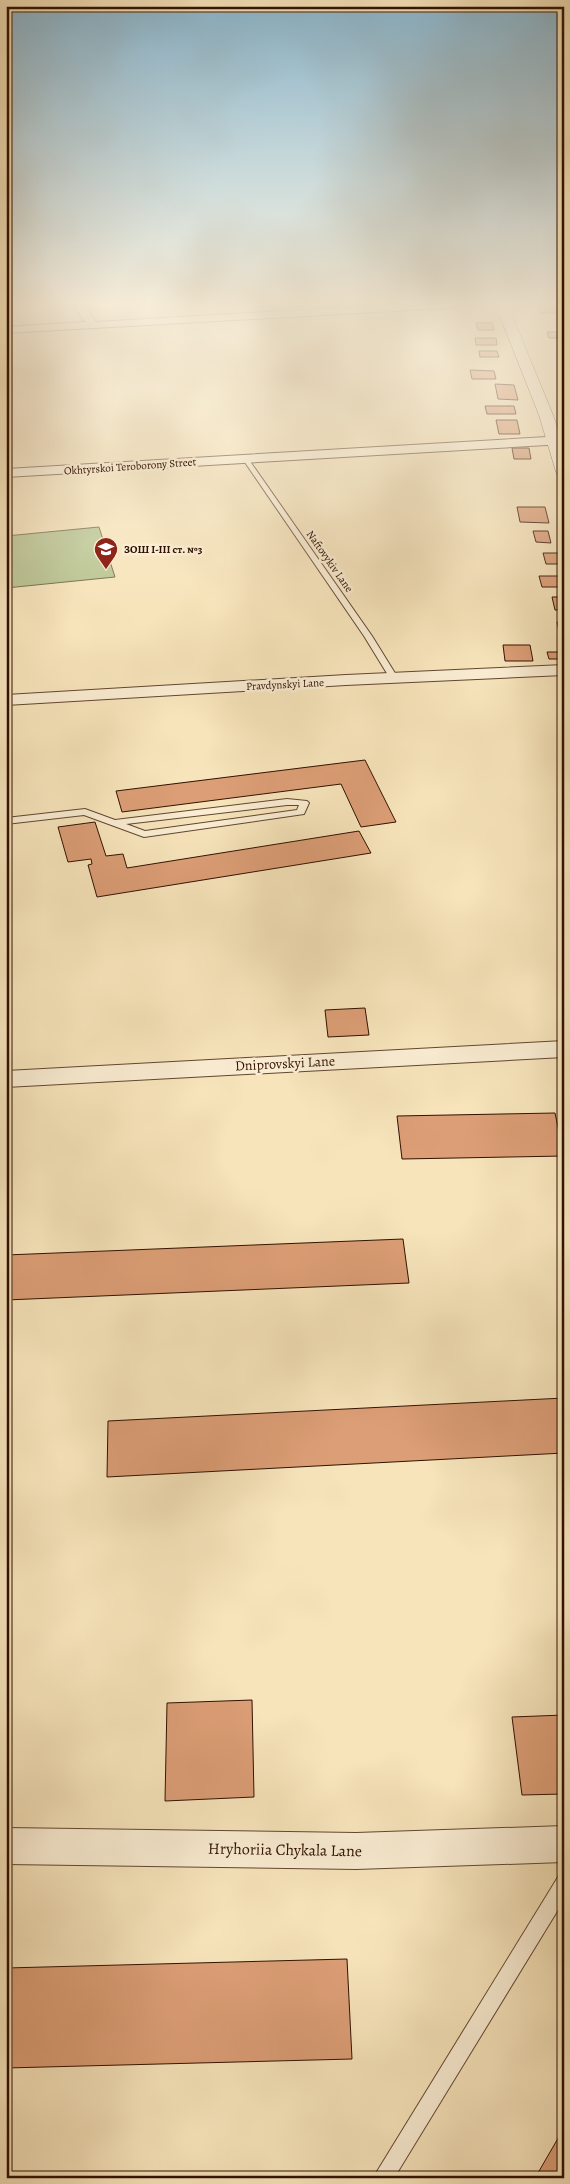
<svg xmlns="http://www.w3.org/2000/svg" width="570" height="2184" viewBox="0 0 570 2184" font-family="Alegreya,serif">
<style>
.green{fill:#b9c593;stroke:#746b4a}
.building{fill:#dc9e76;stroke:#301101}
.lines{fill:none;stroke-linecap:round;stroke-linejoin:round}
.service-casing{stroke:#624630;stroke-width:2}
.minor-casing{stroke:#624630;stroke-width:2}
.tertiary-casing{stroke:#624630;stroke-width:1}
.service{fill:#faedd3;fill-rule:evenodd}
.minor{fill:#faedd3;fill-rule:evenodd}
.tertiary{fill:#faedd3;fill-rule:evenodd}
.labels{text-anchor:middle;stroke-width:5;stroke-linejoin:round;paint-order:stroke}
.far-street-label{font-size:11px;fill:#301101;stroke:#faedd3}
.far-poi-label{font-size:11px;font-weight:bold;fill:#301101;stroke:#faedd3;text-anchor:start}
.street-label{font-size:14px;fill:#301101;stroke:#faedd3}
.near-street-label{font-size:16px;fill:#301101;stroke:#faedd3}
</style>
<rect width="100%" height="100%" fill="#f7e4bb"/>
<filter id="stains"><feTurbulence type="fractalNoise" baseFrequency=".004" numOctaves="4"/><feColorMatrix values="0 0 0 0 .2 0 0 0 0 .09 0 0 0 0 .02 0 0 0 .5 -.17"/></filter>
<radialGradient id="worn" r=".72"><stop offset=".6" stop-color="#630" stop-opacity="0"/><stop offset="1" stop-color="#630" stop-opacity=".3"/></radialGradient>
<polygon class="green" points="99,527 115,577 6,588 6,536"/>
<g class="building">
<polygon points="538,306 554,306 557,313 540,313"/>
<polygon points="476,323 492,323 494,330 478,330"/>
<polygon points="547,332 558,332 560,338 549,338"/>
<polygon points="475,338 496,338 497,345 476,345"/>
<polygon points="479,351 497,351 499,357 480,357"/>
<polygon points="470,370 494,371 496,379 472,379"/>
<polygon points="495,384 514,385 518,400 498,399"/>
<polygon points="485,406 514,406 516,414 487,414"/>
<polygon points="496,420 517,420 520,434 499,434"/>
<polygon points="512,448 529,448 531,459 514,459"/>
<polygon points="517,507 545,507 549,523 520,522"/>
<polygon points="533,531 548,531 551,543 536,542"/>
<polygon points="543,553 560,553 563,564 546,564"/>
<polygon points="539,576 559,576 562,587 542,587"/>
<polygon points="552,597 564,597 564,610 555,610"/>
<polygon points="557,622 564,622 564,636 560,636"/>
<polygon points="503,645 530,645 533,661 505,661"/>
<polygon points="547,652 564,652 564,659 549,659"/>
<polygon points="365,760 396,822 361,827 341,784 122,812 116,791"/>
<polygon points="95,822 106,856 123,854 127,868 359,831 371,853 97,897 88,865 92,864 91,859 68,862 58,827"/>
<polygon points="365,1008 369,1035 328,1037 325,1010"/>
<polygon points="555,1113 564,1156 402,1159 397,1116"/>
<polygon points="403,1239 409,1283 6,1300 6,1255"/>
<polygon points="564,1398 564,1453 107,1477 108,1421"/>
<polygon points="252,1700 254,1797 165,1801 167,1703"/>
<polygon points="564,1715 564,1794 522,1795 512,1717"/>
<polygon points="347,1959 352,2059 6,2068 6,1968"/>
<polygon points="564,2128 564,2178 535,2178"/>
</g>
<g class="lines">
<g class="service-casing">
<g id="service">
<polygon points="243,457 247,457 372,636 398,678 397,680 391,680 364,636 242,458"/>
<path d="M287,799L307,801L309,803L304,814L144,837L84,815L6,824V818L85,809L115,820ZM287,805H299L297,810L145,831L126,824Z"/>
<polygon points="564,1874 564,1900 394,2178 373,2178 558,1877"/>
</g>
</g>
<g class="minor-casing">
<g id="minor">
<polygon points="71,301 82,301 96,322 453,301 505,302 500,305 6,333 6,327 85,322"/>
<polygon points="564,436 564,444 6,477 6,469"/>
<polygon points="564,665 564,675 346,685 6,705 6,695 346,675"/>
<polygon points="564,1041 564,1057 6,1087 6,1071"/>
<polygon points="564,1826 564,1862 356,1869 6,1864 6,1828 356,1833"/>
</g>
</g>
<g class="tertiary-casing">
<polygon id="tertiary" points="494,301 506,301 553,415 564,447 564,477 558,475 556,472 539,415"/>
</g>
<use href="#service" class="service"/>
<use href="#minor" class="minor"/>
<use href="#tertiary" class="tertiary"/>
</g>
<linearGradient id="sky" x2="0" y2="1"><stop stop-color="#8ab8d1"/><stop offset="0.5" stop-color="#fbf3e0"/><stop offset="1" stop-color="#fbf3e0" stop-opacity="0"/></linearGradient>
<rect width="570" height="607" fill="url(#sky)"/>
<defs>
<g id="school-pin" transform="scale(1.25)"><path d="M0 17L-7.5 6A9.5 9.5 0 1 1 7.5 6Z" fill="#8f2418" stroke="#faedd3"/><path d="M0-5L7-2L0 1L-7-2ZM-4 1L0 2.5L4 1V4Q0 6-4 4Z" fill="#fff"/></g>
</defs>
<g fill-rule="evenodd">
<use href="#school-pin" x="106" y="549"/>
</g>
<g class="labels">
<g class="far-street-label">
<text transform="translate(130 466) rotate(-4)" y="4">Okhtyrskoi Teroborony Street</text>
<text transform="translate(330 561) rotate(55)" y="4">Naftovykiv Lane</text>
<text transform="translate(285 684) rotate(-3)" y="4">Pravdynskyi Lane</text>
</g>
<g class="far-poi-label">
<text x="124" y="553">ЗОШ І-ІІІ ст. №3</text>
</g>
<g class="street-label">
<text transform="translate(285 1063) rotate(-3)" y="5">Dniprovskyi Lane</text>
</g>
<g class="near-street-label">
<text transform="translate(285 1849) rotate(1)" y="6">Hryhoriia Chykala Lane</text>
</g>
</g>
<rect width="570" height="2184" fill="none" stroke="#f7e4bb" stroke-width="25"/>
<rect x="8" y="8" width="555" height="2169" fill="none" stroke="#301101" stroke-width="2.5"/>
<rect x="12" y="12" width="545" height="2159" fill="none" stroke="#301101"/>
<rect width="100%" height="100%" filter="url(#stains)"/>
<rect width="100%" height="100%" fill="url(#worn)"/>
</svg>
